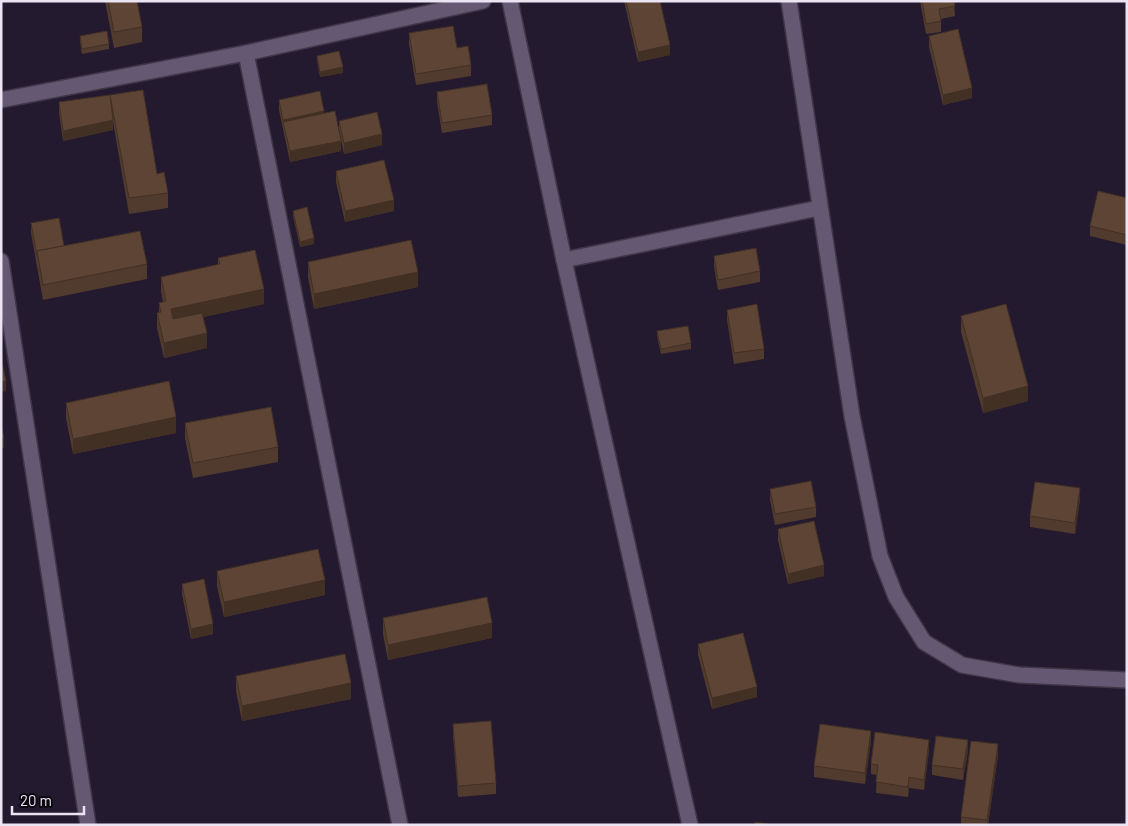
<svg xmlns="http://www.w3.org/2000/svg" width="1128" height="826" viewBox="0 0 1128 826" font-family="Barlow,sans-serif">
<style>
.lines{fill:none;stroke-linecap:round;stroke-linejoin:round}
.street-casing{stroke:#3f3647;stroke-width:18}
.street{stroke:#645872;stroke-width:15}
.wall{fill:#513a2e}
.shaded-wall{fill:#423025}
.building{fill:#5e4435;stroke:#423025}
</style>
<rect width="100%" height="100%" fill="#241a30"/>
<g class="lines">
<g class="street-casing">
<g id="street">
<polyline points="510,1 564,260 690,825"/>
<polyline points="789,1 852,416 880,556 896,597 924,642 962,665 1019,675 1127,680"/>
<polyline points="246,53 400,825"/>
<polyline points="1,100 246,53 483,1"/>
<polyline points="564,260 819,208"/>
<polyline points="1,261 88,825"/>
</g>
</g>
<use href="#street" class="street"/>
</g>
<g class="wall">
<polygon points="105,1 137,1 142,27 142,42 114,48"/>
<polygon points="624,1 660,1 670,55 638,62"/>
<polygon points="920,1 954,1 955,16 941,19 941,32 926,34"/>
<polygon points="409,33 457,48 471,65 471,76 416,85 409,44"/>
<polygon points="80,36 109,44 109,49 82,54 80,42"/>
<polygon points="929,36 972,98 943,105 929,47"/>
<polygon points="317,56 343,73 320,77 317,61"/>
<polygon points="437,92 492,115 492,125 442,133 437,102"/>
<polygon points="110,95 168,193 168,208 129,214 113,122 113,130 63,141 59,113 59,102 110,101"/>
<polygon points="279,100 324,114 341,151 290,162 279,110"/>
<polygon points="339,121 382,145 344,154 339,131"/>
<polygon points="336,171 394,211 345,222 336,182"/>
<polygon points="1127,198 1127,245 1090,236 1090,226"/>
<polygon points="293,211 314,244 300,247 293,216"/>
<polygon points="31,223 64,246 147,264 147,279 43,300 31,233"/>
<polygon points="714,256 760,271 760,282 718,290 714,267"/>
<polygon points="218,258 264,304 203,317 207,348 164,358 157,328 157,313 159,312 159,303 163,302 161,292 161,277 218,265"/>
<polygon points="308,262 418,287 314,309 308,277"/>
<polygon points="727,310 764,349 764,359 734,364 727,320"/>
<polygon points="961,316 1028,401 983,413 961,332"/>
<polygon points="657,331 691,343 691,349 661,354 657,336"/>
<polygon points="66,403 176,433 73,454 66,418"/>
<polygon points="185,423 278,447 278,462 193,478 185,438"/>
<polygon points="770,489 816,507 816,517 775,525 770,500"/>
<polygon points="1080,499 1075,534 1030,527 1030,516"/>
<polygon points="778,529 824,576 788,584 778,540"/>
<polygon points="217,571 325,595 224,617 217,586"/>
<polygon points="182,584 213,634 191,639 182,594"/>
<polygon points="383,618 492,638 388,660 383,634"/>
<polygon points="698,644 757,697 712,709 698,655"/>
<polygon points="236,676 351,699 242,721 236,691"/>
<polygon points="453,724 496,783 496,794 458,797 453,735"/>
<polygon points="871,741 865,784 814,777 814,766"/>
<polygon points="929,750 924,790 909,788 908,797 876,793 877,775 871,774 871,764"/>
<polygon points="968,751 963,780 932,775 932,765"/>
<polygon points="998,755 988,825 961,825 961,817"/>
</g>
<g class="shaded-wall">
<polygon points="670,45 670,55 638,62 638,52"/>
<polygon points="343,67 343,73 320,77 320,72"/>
<polygon points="972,88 972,98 943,105 943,95"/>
<polygon points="324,111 324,121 283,122 283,130 283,120"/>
<polygon points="113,120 113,130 63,141 63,131"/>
<polygon points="382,134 382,145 344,154 344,143"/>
<polygon points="341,141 341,151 290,162 290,151"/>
<polygon points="394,200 394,211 345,222 345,211"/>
<polygon points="314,238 314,244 300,247 300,242"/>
<polygon points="418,272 418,287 314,309 314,294"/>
<polygon points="264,289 264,304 171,324 171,309"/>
<polygon points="207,333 207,348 164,358 164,343"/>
<polygon points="6,381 6,391 1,392 1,382"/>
<polygon points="1028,386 1028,401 983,413 983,398"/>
<polygon points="176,417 176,433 73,454 73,439"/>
<polygon points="4,437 4,448 1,448 1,438"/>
<polygon points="1080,488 1080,499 1075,534 1075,523"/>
<polygon points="824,565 824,576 788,584 788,574"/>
<polygon points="325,580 325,595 224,617 224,602"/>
<polygon points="492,623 492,638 388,660 388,645"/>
<polygon points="213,624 213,634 191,639 191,629"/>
<polygon points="351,683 351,699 242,721 242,706"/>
<polygon points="757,687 757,697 712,709 712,698"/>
<polygon points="871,731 871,741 865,784 865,773"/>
<polygon points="929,740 929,750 924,790 924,780"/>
<polygon points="968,740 968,751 963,780 963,769"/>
<polygon points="998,744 998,755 988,825 987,825"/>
<polygon points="909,777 909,788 908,797 908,787"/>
</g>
<g class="building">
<polygon points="108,1 137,1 142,27 114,32"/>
<polygon points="626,1 660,1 670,45 638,52"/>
<polygon points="922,1 954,1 955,6 939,9 941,21 926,24"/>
<polygon points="453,26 457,48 468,46 471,65 416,74 409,33"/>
<polygon points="958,29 972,88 943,95 929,36"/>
<polygon points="107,31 109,44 82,49 80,36"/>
<polygon points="339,51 343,67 320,72 317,56"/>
<polygon points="487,84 492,115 442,123 437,92"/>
<polygon points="143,90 157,174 164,172 168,193 129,198 110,95"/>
<polygon points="320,91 324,111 283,120 279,100"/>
<polygon points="110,95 113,120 63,131 59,102"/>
<polygon points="335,111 341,141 290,151 283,122"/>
<polygon points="377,112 382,134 344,143 339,121"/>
<polygon points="384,160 394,200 345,211 336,171"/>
<polygon points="1098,191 1127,198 1127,235 1090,226"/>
<polygon points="307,207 314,238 300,242 293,211"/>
<polygon points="59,218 64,246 37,251 37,256 31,223"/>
<polygon points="140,231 147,264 43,285 37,251"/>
<polygon points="411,240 418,272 314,294 308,262"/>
<polygon points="756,248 760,271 718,280 714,256"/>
<polygon points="255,250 264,289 171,309 173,319 202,313 207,333 164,343 157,313 161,312 159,303 166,301 161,277 220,264 218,258"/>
<polygon points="757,304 764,349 734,353 727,310"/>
<polygon points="1006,304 1028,386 983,398 961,316"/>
<polygon points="688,326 691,343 661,349 657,331"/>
<polygon points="1,357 6,381 1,382"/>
<polygon points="169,381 176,417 73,439 66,403"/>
<polygon points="271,407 278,447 193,463 185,423"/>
<polygon points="1,426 4,437 1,438"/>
<polygon points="811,481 816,507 775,514 770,489"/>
<polygon points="1035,482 1080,488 1075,523 1030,516"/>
<polygon points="814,521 824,565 788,574 778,529"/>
<polygon points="318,549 325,580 224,602 217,571"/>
<polygon points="204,579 213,624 191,629 182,584"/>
<polygon points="487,597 492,623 388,645 383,618"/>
<polygon points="743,633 757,687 712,698 698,644"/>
<polygon points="345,654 351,683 242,706 236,676"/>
<polygon points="491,721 496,783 458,786 453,724"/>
<polygon points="820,724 871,731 865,773 814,766"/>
<polygon points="875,732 929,740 924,780 909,777 908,787 876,782 878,765 871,764"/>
<polygon points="936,736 968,740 963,769 932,765"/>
<polygon points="971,741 998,744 987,820 961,817"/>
<polygon points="755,822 774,825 755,825"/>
</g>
<rect width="1128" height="826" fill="none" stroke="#ebe4f3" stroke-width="5"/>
<path d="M12 806v8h72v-8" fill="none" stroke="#ebe4f3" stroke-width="2.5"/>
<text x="20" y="806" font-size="15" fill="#ebe4f3" stroke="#0b0710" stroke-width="4" paint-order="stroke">20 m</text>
</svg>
